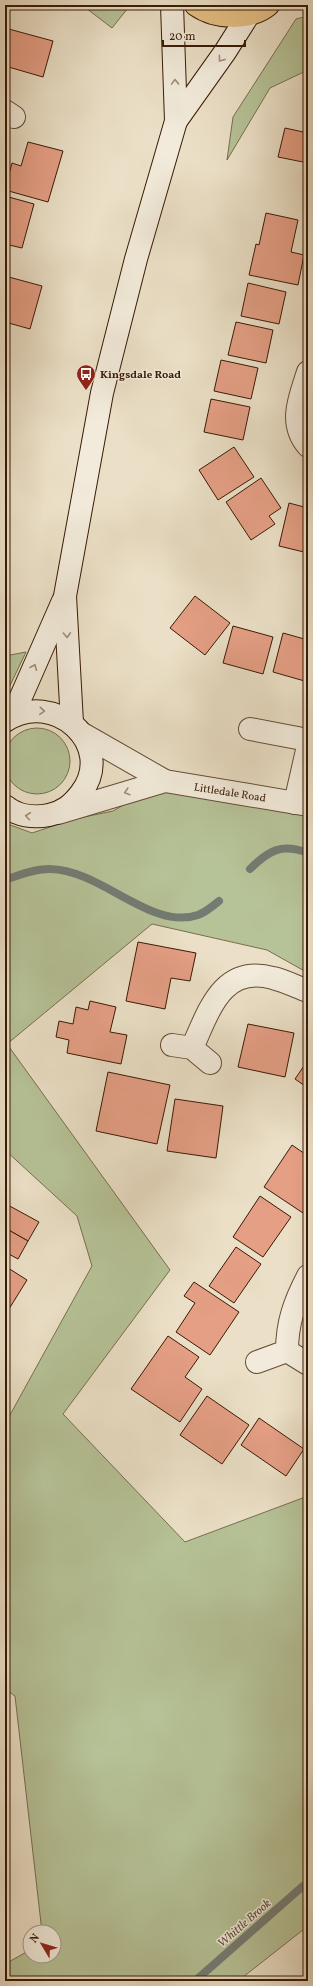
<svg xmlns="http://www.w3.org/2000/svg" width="313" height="1986" viewBox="0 0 313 1986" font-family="Vollkorn,serif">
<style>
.green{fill:#b6c297;stroke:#786e4e}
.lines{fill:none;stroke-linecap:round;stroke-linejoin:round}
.stream{stroke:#747b73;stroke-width:8}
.building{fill:#e59f85;stroke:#391a05}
.street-casing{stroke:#664c36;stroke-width:24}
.secondary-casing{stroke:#391a05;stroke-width:24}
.primary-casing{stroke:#391a05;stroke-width:24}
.street{stroke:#f2ebdb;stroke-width:22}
.secondary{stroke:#f2ebdb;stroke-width:22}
.primary{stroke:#e6c084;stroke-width:22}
.oneway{stroke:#9f8d7b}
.labels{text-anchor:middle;stroke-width:3;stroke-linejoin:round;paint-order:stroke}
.poi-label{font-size:11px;font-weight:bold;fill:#391a05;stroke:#f2ebdb;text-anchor:start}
.street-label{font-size:11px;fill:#391a05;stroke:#f2ebdb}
.water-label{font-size:12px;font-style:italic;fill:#564a3c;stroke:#f2ebdb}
</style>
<rect width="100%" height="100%" fill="#ebe0c7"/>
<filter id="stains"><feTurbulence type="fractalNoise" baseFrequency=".005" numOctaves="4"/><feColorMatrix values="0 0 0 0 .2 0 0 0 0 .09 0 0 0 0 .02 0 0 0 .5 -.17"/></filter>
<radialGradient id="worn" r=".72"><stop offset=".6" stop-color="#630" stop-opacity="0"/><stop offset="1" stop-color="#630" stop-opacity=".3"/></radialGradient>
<g class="green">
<polygon points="82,5 125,5 128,8 112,28"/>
<polygon points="308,16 308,70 270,88 227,160 233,117 296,19"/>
<polygon points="26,652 5,696 5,656"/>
<circle cx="37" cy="761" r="33"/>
<polygon points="165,781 308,812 308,973 267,950 152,924 7,1044 170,1270 63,1414 185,1542 308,1496 308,1926 238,1981 5,1981 5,1964 30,1950 30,1956 54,1956 54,1932 42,1932 15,1696 5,1689 5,1424 92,1266 77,1216 5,1150 5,823 32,833 74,819 113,811"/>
</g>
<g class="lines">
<g class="stream">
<path d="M250,869C269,850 282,843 308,853"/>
<path d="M5,880C19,875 34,869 50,869C102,870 151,931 198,915C206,912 213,906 219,901"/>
<polyline points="195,1981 303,1886 308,1884"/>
</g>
</g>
<g class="building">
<polygon points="5,28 53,41 43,77 5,66"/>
<polygon points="285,128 308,133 308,163 278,157"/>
<polygon points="28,142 63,151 48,202 5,190 12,163 21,166"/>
<polygon points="5,196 34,204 22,248 5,244"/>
<polygon points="266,213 298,220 291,252 304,255 298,285 249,275 256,244 259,245"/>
<polygon points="5,276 42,286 30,329 5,322"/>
<polygon points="248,283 286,292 279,324 241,316"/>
<polygon points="236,322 273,330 266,363 228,355"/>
<polygon points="221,360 258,368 251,399 214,391"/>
<polygon points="211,399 250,407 243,440 204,432"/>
<polygon points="234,447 254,477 218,500 199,470"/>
<polygon points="261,478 281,508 269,516 275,524 251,540 226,502"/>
<polygon points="289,503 308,508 308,553 279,546"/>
<polygon points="195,596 230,623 205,655 170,628"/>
<polygon points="233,626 273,637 263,674 223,663"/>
<polygon points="283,633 308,640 308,682 273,672"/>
<polygon points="138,942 196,953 190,981 171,978 165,1009 126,1001"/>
<polygon points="90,1001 116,1007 110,1032 127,1035 121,1064 67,1053 69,1040 56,1037 59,1021 73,1024 76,1007 88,1010"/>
<polygon points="248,1024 294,1033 285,1077 238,1067"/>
<polygon points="308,1060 308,1088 295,1079"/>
<polygon points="108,1072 170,1085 157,1144 96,1131"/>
<polygon points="175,1099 223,1106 216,1158 167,1151"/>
<polygon points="292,1145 308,1156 308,1212 306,1215 264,1187"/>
<polygon points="260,1196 291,1217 263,1257 233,1237"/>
<polygon points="6,1204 39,1222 28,1241 5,1228"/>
<polygon points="5,1228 28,1241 18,1259 5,1252"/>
<polygon points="236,1247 261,1264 234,1303 209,1286"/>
<polygon points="5,1266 27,1280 9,1309 5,1306"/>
<polygon points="194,1282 239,1312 210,1355 176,1332 195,1303 184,1296"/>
<polygon points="168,1336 199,1357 185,1377 202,1389 180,1422 131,1389"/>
<polygon points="207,1396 249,1425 222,1464 180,1435"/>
<polygon points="259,1418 304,1449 286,1476 241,1445"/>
</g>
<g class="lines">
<g class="street-casing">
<g id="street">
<polyline points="5,111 14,117"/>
<path d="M308,372C300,397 288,423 308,446"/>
<polyline points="250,729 308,740"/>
<polyline points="81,733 165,781 308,805"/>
<polyline points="295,803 308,746"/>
<polyline points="58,813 165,781"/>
<polyline points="172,1045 192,1048 210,1063"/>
<path d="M192,1048C209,1011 222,964 273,978C285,981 297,987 308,991"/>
<polyline points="287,1351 308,1364"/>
<path d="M257,1362L287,1351C287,1322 295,1301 308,1276"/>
</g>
</g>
<g class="secondary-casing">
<g id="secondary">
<polyline points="176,121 225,52 249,14"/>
<polyline points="13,715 63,601"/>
<path d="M5,721C54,688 117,745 81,793C72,805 63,812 49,815C34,818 17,816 5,806"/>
<polyline points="72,723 65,596 102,393 136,259 176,121 172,5"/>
</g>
</g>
<g class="primary-casing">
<path id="primary" d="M196,5C216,19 249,20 268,5"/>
</g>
<use href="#street" class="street"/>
<use href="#secondary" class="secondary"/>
<use href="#primary" class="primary"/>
</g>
<defs><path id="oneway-chevron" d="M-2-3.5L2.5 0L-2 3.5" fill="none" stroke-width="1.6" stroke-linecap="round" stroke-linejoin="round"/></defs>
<g class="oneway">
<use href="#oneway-chevron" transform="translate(221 59) rotate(126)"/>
<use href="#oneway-chevron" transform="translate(175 82) rotate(-92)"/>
<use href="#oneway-chevron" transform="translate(67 635) rotate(87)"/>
<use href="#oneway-chevron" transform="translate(34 667) rotate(-67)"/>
<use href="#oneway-chevron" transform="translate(42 711) rotate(4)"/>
<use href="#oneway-chevron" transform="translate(127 792) rotate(163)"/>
<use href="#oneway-chevron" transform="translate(28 816) rotate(-173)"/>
</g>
<defs>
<g id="bus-pin" transform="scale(1)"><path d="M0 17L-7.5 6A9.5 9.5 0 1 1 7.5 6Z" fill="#8f2418" stroke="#f2ebdb"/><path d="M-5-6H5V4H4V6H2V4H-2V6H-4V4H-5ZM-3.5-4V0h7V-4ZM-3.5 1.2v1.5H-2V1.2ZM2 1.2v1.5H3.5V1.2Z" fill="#fff"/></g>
</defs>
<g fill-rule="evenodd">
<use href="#bus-pin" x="86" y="374"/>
</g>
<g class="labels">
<g class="poi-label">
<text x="100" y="378">Kingsdale Road</text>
</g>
<g class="street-label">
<text transform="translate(230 792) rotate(9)" y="4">Littledale Road</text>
</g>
<g class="water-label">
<text transform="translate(244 1923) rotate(-41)" y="4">Whittle Brook</text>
</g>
</g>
<rect width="313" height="1986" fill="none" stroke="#ebe0c7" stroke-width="20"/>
<rect x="6" y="6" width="301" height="1974" fill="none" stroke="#391a05" stroke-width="2"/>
<rect x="10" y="10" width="293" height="1966" fill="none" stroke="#391a05"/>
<g transform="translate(42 1944) rotate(308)"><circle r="19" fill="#f2ebdb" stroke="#a89785"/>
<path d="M0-3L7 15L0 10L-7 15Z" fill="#8f2418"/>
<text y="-6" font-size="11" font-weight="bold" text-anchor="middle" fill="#391a05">N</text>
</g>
<path d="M163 40v6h82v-6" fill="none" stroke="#391a05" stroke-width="2"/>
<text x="169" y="40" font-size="12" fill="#391a05" stroke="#f2ebdb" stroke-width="3" paint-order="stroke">20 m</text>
<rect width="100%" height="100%" filter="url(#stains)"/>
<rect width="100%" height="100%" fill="url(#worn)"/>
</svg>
